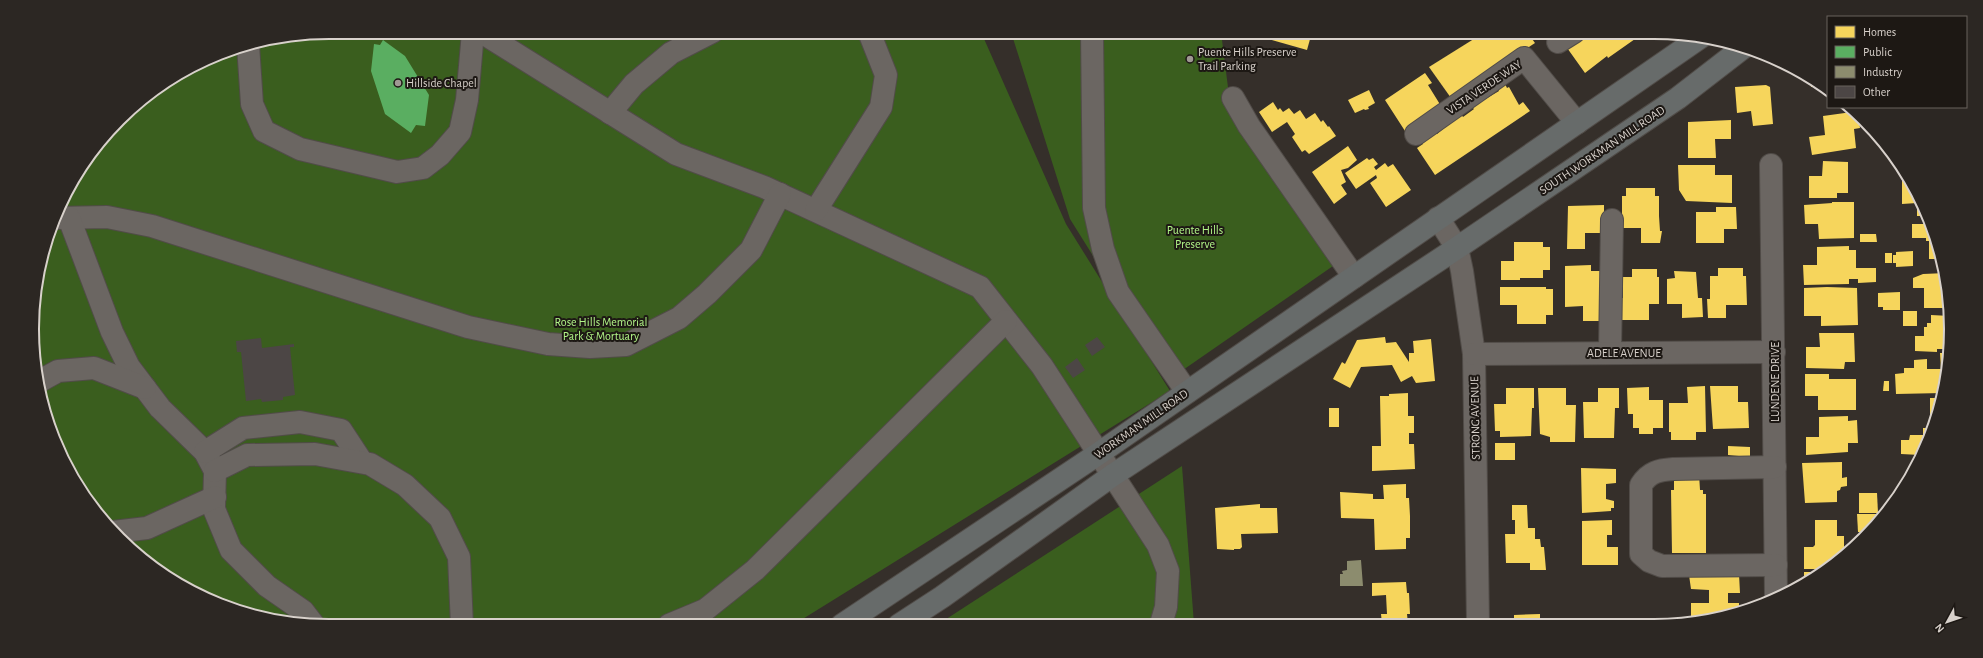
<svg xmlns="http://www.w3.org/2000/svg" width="1983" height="658" viewBox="0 0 1983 658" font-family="'Alegreya Sans',sans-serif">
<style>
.green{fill:#3a5e1e}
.homes{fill:#f6d55c}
.public{fill:#5aae61}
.industry{fill:#8c8c6e}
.building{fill:#4c4645}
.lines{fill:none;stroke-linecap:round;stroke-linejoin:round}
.minor-casing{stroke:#514c48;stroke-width:24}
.major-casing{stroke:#514c48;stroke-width:24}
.minor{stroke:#6b6662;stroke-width:22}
.major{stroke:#676b6a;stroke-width:22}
.poi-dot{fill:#9f9893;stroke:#1d1814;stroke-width:1.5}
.labels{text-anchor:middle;stroke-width:4;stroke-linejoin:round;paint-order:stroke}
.poi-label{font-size:12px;fill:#d8d1cb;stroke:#1d1814;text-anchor:start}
.street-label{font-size:12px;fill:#d8d1cb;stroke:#1d1814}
.park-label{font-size:12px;fill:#b2f688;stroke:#1d1814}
.rim{fill:none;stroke:#d8d1cb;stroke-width:2}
</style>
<rect width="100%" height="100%" fill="#352f2a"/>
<g class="green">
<polygon points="329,32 981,32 1066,224 1170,391 793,625 329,626 271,620 215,603 164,576 119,539 82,494 42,406 33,349 35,290 63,197 93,148 133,106 216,55 271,38"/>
<polygon points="1011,32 1221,32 1232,119 1333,266 1170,379 1070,219"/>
<polygon points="1182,466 1194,624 937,625"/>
</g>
<g class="homes">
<polygon points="1266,32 1312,32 1307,50 1265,38"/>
<polygon points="1485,32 1527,32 1535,43 1451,98 1429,67"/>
<polygon points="1584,32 1641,32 1634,37 1635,39 1608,58 1607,56 1585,73 1565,45"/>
<polygon points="1425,73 1432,83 1428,85 1441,106 1405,131 1385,100"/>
<polygon points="1810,77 1819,82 1824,86 1811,87"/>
<polygon points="1505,84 1507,88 1509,87 1519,105 1523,102 1530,111 1435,175 1417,148 1423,144 1422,141 1436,132 1437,134 1461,114 1463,117 1474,109 1472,107 1499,91 1498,89"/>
<polygon points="1766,85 1770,87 1773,124 1753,126 1751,111 1737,113 1735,87"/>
<polygon points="1369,90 1375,103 1368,107 1369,109 1365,110 1364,109 1355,113 1348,100"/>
<polygon points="1273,102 1278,110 1280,108 1283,112 1289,108 1294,114 1300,110 1306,119 1315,113 1321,122 1323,120 1328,127 1329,126 1336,136 1309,154 1305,150 1302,152 1292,137 1295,134 1287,122 1272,132 1259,112"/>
<polygon points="1852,112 1852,115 1858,114 1860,128 1854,129 1856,148 1812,155 1809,137 1825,135 1823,116"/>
<polygon points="1731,120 1731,139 1715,139 1716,158 1688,158 1688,122"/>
<polygon points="1348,146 1357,160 1348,168 1341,170 1346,182 1341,185 1347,194 1334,204 1312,172"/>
<polygon points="1367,158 1369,160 1373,158 1378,164 1374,167 1376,170 1385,163 1388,167 1393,164 1411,190 1386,207 1370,183 1377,178 1376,175 1356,189 1345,173"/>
<polygon points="1823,161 1848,162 1848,193 1837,193 1837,198 1809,198 1809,176 1822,176"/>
<polygon points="1901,164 1906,174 1901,174"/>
<polygon points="1678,165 1715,165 1715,175 1732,175 1732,203 1686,201 1679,190"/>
<polygon points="1902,177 1908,177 1929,216 1917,216 1917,203 1902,204"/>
<polygon points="1626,188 1655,188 1655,196 1659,196 1659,216 1660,231 1662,231 1660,243 1641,243 1641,228 1622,228 1622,196 1626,196"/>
<polygon points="1832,202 1854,202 1854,238 1819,239 1818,224 1805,224 1804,205 1832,203 1832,209"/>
<polygon points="1604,205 1604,233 1585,233 1585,249 1567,249 1568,206"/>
<polygon points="1716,207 1736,207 1737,229 1724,229 1724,243 1696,243 1696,212 1716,212"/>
<polygon points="1912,224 1931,224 1942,259 1929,259 1929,241 1926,241 1926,238 1912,238"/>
<polygon points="1860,234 1876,234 1877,242 1860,242"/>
<polygon points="1514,242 1543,242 1543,247 1550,247 1550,270 1543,270 1543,278 1520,278 1520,280 1501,280 1501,261 1514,261"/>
<polygon points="1849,246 1849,250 1856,250 1856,268 1876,268 1876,282 1858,283 1858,279 1849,279 1849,284 1804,285 1803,265 1817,265 1817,247"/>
<polygon points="1913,251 1913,266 1896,267 1896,263 1893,263 1893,255 1896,255 1896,252"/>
<rect x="1885" y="253" width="7" height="10"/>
<polygon points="1591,265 1591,271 1600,271 1601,275 1603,321 1583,321 1583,306 1565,307 1565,266"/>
<polygon points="1718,268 1743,268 1743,276 1746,276 1747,305 1726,305 1726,318 1708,318 1707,299 1710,299 1710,276 1718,276"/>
<polygon points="1632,269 1657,269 1657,277 1659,277 1659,304 1649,304 1649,320 1621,320 1620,298 1623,298 1623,277 1632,277"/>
<polygon points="1674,271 1696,272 1698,298 1702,298 1703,317 1682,318 1682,304 1667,304 1667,279 1675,278"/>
<polygon points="1946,273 1949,308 1924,308 1924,288 1913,288 1913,278 1923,274"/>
<polygon points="1500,287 1546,287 1546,289 1553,289 1553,315 1546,315 1546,324 1517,324 1517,305 1500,305"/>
<polygon points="1827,287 1857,288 1858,325 1821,326 1821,316 1804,316 1804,288"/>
<polygon points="1900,292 1900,310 1883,310 1883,307 1878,307 1878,293"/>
<rect x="1903" y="311" width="14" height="15"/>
<polygon points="1931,315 1950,316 1951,329 1949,349 1937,349 1937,352 1915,351 1915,336 1924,336 1924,327 1927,327 1927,323 1931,323"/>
<polygon points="1819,333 1854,333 1855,362 1845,362 1844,369 1806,368 1806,347 1820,347"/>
<polygon points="1385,337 1386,343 1396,342 1409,362 1409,353 1414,353 1413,341 1431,339 1435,381 1416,383 1412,376 1401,382 1392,365 1361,367 1350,388 1333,379 1342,362 1345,364 1357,340"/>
<polygon points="1940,353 1949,353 1945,387 1943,387 1943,393 1896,394 1895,374 1904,373 1904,368 1914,368 1914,360 1927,359 1927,369 1941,369"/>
<polygon points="1805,374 1829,374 1829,379 1856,379 1856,410 1818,410 1818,396 1805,396"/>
<polygon points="1884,381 1889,381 1889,391 1883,391"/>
<polygon points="1705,386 1706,432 1696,432 1696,440 1671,440 1671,432 1669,432 1669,403 1688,403 1687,387"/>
<polygon points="1710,386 1738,386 1738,402 1748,402 1749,428 1713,429"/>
<polygon points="1649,387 1649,400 1663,400 1663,428 1653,428 1653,434 1639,434 1639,428 1633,428 1633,414 1628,414 1627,388"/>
<polygon points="1506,388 1534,388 1534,408 1532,408 1531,436 1500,437 1500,431 1495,431 1494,404 1506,404"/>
<polygon points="1538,388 1566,388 1566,405 1576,405 1575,442 1550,442 1550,437 1540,434"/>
<polygon points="1598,388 1619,388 1619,408 1615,408 1614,438 1584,438 1583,402 1598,402"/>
<polygon points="1408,393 1408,416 1414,416 1414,433 1409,433 1409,444 1414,444 1415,469 1372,471 1372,446 1381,446 1380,396 1389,396 1389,394"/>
<polygon points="1930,398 1941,398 1931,426 1930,426"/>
<rect x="1329" y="408" width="10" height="19"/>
<polygon points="1848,416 1848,421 1857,420 1858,443 1848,443 1848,452 1806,455 1806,437 1819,437 1819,417"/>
<polygon points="1923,428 1930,428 1920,455 1901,454 1901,440 1909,440 1910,435 1923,435"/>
<rect x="1495" y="443" width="20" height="17"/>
<polygon points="1728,446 1750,447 1750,457 1728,455"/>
<polygon points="1842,462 1842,478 1847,477 1847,486 1841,487 1840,490 1837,491 1837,502 1805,503 1802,463"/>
<polygon points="1581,468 1616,469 1616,483 1606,484 1606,499 1614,501 1614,508 1611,508 1611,511 1582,513"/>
<polygon points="1674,474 1699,474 1700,490 1703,490 1703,494 1706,494 1706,553 1672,553 1671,490 1674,490"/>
<polygon points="1406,484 1406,498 1409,498 1410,516 1410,538 1406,538 1406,549 1375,550 1374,519 1341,518 1340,492 1373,494 1373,499 1384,499 1383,485"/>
<polygon points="1859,493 1877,493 1878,513 1859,513"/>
<polygon points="1260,504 1260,508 1277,508 1278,533 1241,534 1242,547 1240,549 1234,549 1234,550 1217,549 1215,508"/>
<polygon points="1512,505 1527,505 1528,528 1535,528 1535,539 1540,539 1541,547 1544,547 1546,570 1530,570 1530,563 1506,563 1505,534 1515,534 1515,520 1512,520"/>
<polygon points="1857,514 1878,514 1878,518 1867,532 1858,532"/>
<polygon points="1612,520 1612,535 1607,535 1607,547 1618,547 1618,565 1582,565 1582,521"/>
<polygon points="1815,520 1837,520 1837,536 1844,536 1844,554 1846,555 1825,569 1804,569 1804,547 1813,547 1815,545"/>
<polygon points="1804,572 1812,572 1818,574 1804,583"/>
<polygon points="1739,574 1740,593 1728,593 1728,603 1739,603 1739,609 1712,618 1691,618 1691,603 1709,603 1709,590 1691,589 1689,575"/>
<polygon points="1406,582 1407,593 1409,593 1410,614 1407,614 1408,624 1382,624 1381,614 1387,614 1386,595 1372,596 1372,583"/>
<polygon points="1540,614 1540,624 1514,624 1514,615"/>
</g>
<polygon class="public" points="383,40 405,56 429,95 425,126 416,125 411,133 385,114 371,71 374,44 380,45"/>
<polygon class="industry" points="1361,560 1363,586 1340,586 1340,574 1343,574 1342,571 1347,570 1347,561"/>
<g class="building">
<polygon points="1097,337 1105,347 1092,356 1085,345"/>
<polygon points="261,338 262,348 294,344 294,347 290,347 295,395 283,397 283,400 262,402 261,399 246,401 241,352 237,352 236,341"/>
<polygon points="1077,358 1085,370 1073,378 1065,367"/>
</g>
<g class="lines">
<g class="minor-casing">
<g id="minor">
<polyline points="481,32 676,154 764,187 980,287 1042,366 1158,545 1168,571 1166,607 1161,624"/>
<polyline points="1092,32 1094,208 1103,249 1118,292 1187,392"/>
<polyline points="1558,42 1574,32"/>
<polyline points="248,45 252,104 264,131 300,149 397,172 423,168 440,155 460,132 467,100 473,32"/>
<polyline points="1233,98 1249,126 1354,277"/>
<polyline points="610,113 634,84 671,53 712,32"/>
<polyline points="1416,134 1524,58 1577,123"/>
<polyline points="1771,165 1776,598"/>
<polyline points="816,210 881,107 886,75 869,32"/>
<polyline points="56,218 107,217 152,226 468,327 548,344 590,347 626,345 679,318 707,294 751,250 780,194"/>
<polyline points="69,218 112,332 129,367 160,408 205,452 215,471 214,509 231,550 267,586 303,611 313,624"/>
<polyline points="1438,218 1457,248 1462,271 1474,354 1478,624"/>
<polyline points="1610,353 1612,220"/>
<polyline points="1474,354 1774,352"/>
<polyline points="38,382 58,371 94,368 145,388"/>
<polyline points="205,452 243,428 300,422 341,430 362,462"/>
<path d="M1775,467L1673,469C1659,470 1649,472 1641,485V554L1649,561L1662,566L1776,565"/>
<polyline points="215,471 247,455 315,454 370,464 405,485 440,518 459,557 462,626"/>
<polyline points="113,532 147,528 215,497"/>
<polyline points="669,625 705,610 755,570 1006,321"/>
</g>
</g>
<g class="major-casing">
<g id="major">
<polyline points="842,625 1098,454 1701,37"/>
<polyline points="899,625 942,597 1113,475 1457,248 1678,98 1744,47"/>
</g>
</g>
<use href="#minor" class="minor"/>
<use href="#major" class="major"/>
</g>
<g class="poi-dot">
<circle cx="1190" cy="59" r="4"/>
<circle cx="398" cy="83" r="4"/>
</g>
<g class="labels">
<g class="poi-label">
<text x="1198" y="56">Puente Hills Preserve<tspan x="1198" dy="14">Trail Parking</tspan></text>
<text x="406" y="87">Hillside Chapel</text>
</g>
<g class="street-label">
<text transform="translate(1484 87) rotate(-34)" y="4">VISTA VERDE WAY</text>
<text transform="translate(1602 150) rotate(-34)" y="4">SOUTH WORKMAN MILL ROAD</text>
<text x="1624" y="357">ADELE AVENUE</text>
<text transform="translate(1775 382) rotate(-90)" y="4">LUNDENE DRIVE</text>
<text transform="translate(1475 418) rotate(-91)" y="4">STRONG AVENUE</text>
<text transform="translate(1141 424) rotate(-35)" y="4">WORKMAN MILL ROAD</text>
</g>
<g class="park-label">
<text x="1195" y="234">Puente Hills<tspan x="1195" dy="14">Preserve</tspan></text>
<text x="601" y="326">Rose Hills Memorial<tspan x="601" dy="14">Park &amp; Mortuary</tspan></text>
</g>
</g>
<path d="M0 0H1983V658H0ZM329 39H1654A290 290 0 0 1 1944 329V329A290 290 0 0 1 1654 619H329A290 290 0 0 1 39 329V329A290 290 0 0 1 329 39Z" fill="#2c2723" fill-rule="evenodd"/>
<path class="rim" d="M329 39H1654A290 290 0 0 1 1944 329V329A290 290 0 0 1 1654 619H329A290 290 0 0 1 39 329V329A290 290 0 0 1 329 39Z"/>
<rect x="1827" y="16" width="140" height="92" fill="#1d1814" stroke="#68625d"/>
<rect x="1835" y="26" width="20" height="12" fill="#f6d55c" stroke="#68625d"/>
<text x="1863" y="36" font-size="12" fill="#d8d1cb">Homes</text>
<rect x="1835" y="46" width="20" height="12" fill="#5aae61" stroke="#68625d"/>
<text x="1863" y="56" font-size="12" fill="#d8d1cb">Public</text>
<rect x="1835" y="66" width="20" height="12" fill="#8c8c6e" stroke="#68625d"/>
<text x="1863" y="76" font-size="12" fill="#d8d1cb">Industry</text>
<rect x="1835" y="86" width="20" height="12" fill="#4c4645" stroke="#68625d"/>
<text x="1863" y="96" font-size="12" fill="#d8d1cb">Other</text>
<g transform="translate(1947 622) rotate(230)" stroke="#1d1814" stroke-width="3" paint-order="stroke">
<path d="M0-3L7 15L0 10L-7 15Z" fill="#d8d1cb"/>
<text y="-6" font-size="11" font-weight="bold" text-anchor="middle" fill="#d8d1cb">N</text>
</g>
</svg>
